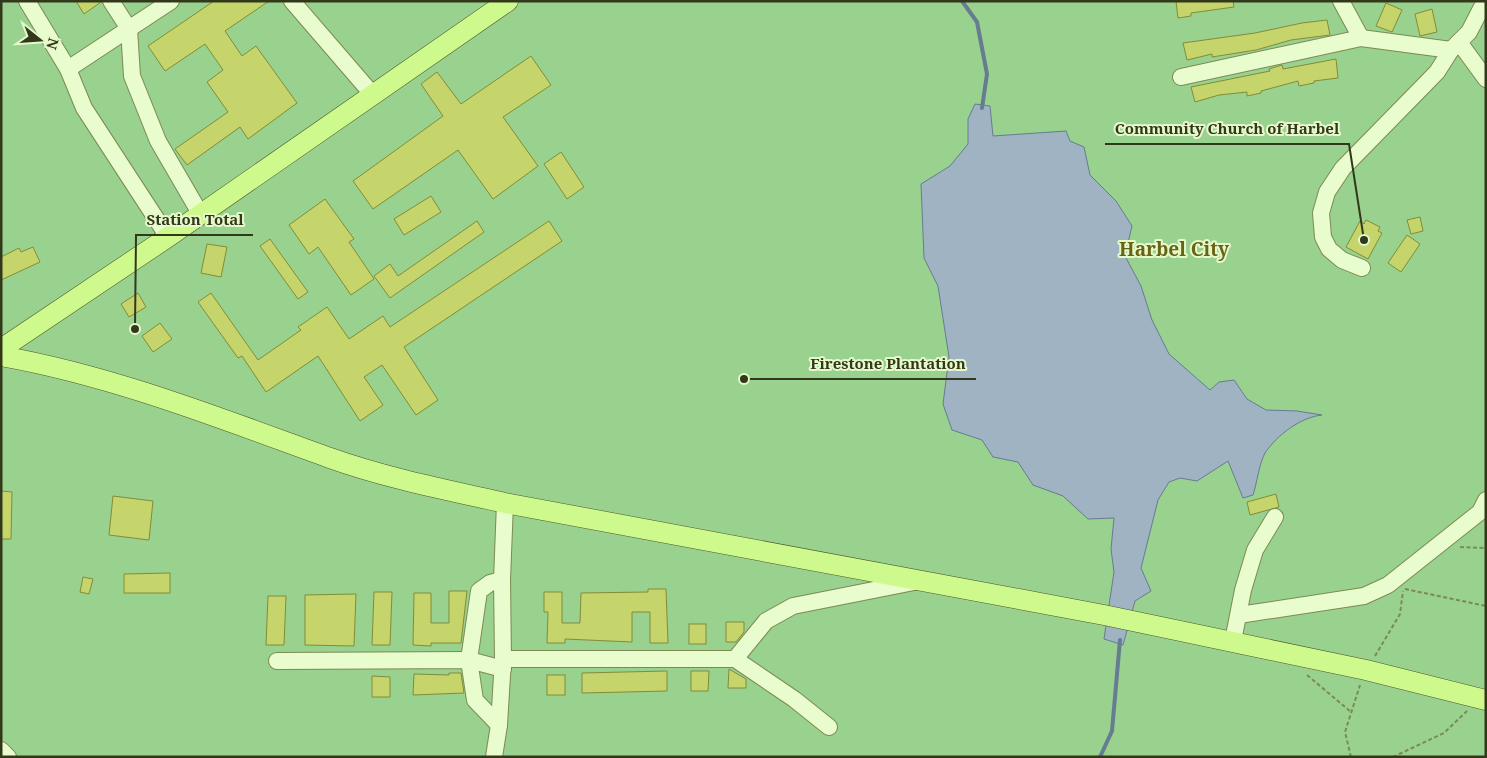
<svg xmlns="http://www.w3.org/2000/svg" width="1487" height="758" viewBox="0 0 1487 758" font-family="'Noto Serif',serif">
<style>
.green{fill:#99d18e}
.water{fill:#9fb3c2;stroke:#667c90}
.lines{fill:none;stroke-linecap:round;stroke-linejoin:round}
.stream{stroke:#667c90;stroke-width:4}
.building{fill:#c6d46c;stroke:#828c37}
.minor-casing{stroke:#7c8a53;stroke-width:18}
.major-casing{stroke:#4e5728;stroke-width:21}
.path{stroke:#7c8a53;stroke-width:2;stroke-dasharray:4 2.5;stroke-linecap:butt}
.minor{stroke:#e9fcce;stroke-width:16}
.major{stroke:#cefa8d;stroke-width:20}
.labels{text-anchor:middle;stroke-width:4;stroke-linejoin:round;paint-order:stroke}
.district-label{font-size:19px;font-weight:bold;fill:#696315;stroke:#e5f9cb}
.leader{fill:none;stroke:#32381a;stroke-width:2}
.callout-dot{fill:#32381a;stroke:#e5f9cb;stroke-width:2}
.callout-label{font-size:15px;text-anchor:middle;font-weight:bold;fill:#32381a;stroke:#e5f9cb;stroke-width:4;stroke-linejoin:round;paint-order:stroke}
</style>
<rect width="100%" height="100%" fill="#daf2ba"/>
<rect class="green" x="1" y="1" width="1485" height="756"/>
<path class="water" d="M975,104L990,106L993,136L1066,131L1070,141L1084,147L1090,175L1116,201L1132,226L1125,256L1141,286L1152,320L1169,354L1210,390L1219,382L1234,380L1247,399L1266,410L1297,411L1322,415C1301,417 1277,435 1265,453C1259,464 1257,483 1253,495L1243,498L1228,461L1197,481L1180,478L1169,482L1158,500L1141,568L1151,591L1135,601L1123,645L1104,639L1114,572L1111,549L1114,518L1088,519L1063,496L1033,485L1018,462L993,457L982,440L952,430L943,404L949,357L938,286L924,258L921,184L950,166L968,144V119Z"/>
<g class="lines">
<g class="stream">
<polyline points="962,1 977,22 987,74 982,108"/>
<polyline points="1100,757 1112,731 1120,640"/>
</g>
</g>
<g class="building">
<polygon points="76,1 101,1 101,2 84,14"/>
<polygon points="214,1 269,1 225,31 242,56 256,46 297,103 248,139 240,127 187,165 175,149 228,112 207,82 223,70 205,44 165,71 148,46"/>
<polygon points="1176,1 1233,1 1234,7 1191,13 1191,16 1178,18"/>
<polygon points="1386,3 1402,10 1392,32 1376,26"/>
<polygon points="1432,9 1437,32 1420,36 1415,14"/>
<polygon points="1327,20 1330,35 1291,40 1256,50 1212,57 1212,54 1187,60 1183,43 1255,33 1302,23"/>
<polygon points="531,56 551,85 503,117 538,166 493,199 458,150 373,209 353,181 443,116 421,84 437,72 461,104"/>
<polygon points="1336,59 1338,78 1314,81 1314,83 1299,86 1298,81 1261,91 1261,93 1247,96 1247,92 1219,95 1195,102 1191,87 1270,71 1269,69 1282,65 1283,69"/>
<polygon points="561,152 584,187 567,199 544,164"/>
<polygon points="431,196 441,212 404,235 394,219"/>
<polygon points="325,199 354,239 349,242 374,279 351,295 318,247 309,254 289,225"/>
<polygon points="1420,217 1423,231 1411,234 1407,220"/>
<polygon points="1366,220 1380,227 1378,231 1382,233 1368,259 1346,247 1360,221 1364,224"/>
<polygon points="477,221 484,232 390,298 374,276 390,264 398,276"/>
<polygon points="549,221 562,241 404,347 438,400 416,415 382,365 364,377 383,405 360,421 318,356 266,392 242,356 238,358 198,302 211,293 258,360 301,330 298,327 327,307 349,339 383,316 390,327"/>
<polygon points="1407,235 1420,244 1401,272 1388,263"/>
<polygon points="270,239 308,292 298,299 260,246"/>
<polygon points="207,244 227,247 221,277 201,273"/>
<polygon points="33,247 40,262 1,280 1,257 19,248 21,252"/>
<polygon points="138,293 146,307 129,317 121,304"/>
<polygon points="160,323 172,339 153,352 142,336"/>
<polygon points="1,491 12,492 11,539 1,539"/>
<polygon points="1276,494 1279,507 1250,515 1247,502"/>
<polygon points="113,496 153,501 149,540 109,535"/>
<polygon points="170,573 170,593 124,593 124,574"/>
<polygon points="83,577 93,579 89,594 80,592"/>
<polygon points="648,589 666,589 668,643 650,643 650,612 632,612 632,642 565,639 565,643 547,643 548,612 544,612 544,592 562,592 562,623 580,623 581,593 648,592"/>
<polygon points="449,591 467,591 461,643 431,643 431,646 413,645 414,593 431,593 431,623 449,623"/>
<polygon points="374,592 392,592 390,645 372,645"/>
<polygon points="356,594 354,646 305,645 305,595"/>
<polygon points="268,596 286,596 284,645 266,645"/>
<polygon points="726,622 744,622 744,632 736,642 726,642"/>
<rect x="689" y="624" width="17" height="20"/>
<polygon points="729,669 746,679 746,688 728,688"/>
<polygon points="667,671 667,691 582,693 582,673"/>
<polygon points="691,671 709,671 708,691 691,691"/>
<polygon points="449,673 461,673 464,693 413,695 414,674 449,675"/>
<rect x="547" y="675" width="18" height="20"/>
<polygon points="372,676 390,677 390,697 372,697"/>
</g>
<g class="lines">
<g class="minor-casing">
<g id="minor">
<polyline points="27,1 68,69 84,108 168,237"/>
<polyline points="111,1 129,29 132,76 158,141 201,215"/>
<polyline points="292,1 373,95"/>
<polyline points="1341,1 1361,38"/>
<polyline points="1459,42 1486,79"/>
<polyline points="68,69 171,1"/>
<polyline points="1181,77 1361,38 1451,50"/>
<polyline points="1362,268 1342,260 1329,249 1323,237 1321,213 1327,192 1343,168 1437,72 1451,50 1469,32 1485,1"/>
<polyline points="1239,615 1364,596 1388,585 1480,512 1486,500"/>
<polyline points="1233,641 1243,590 1255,550 1275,517"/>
<polyline points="503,659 735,659 766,621 793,606 914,582"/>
<polyline points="735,659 794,699 829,727"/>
<polyline points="277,661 469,660 503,669"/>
<polyline points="499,725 475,700 469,660 479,591 490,583 502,580"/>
<polyline points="1,750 8,757"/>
<polyline points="494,757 499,725 503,659 502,580 505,503"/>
</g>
</g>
<g class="major-casing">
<g id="major">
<polyline points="1,349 168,237 508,1"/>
<path d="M1,356C114,376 222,419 330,458C386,478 447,490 505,503L1104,615L1366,670L1486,700"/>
</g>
</g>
<g class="path">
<polyline points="1460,547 1486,548"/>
<polyline points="1405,589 1486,606"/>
<polyline points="1375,656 1400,614 1403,591"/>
<polyline points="1307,675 1351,712"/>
<polyline points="1351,757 1345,732 1360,685"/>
<polyline points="1393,757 1444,733 1467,711"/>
</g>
<use href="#minor" class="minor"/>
<use href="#major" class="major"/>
</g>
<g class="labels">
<g class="district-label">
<text x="1174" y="256">Harbel City</text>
</g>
</g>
<path class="leader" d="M1364 240L1349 144H1105M135 329L136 235H253M744 379L801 379H976"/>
<g class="callout-dot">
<circle cx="1364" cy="240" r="5"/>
<circle cx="135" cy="329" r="5"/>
<circle cx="744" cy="379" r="5"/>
</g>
<g class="callout-label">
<text x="1227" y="134">Community Church of Harbel</text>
<text x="195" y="225">Station Total</text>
<text x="888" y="369">Firestone Plantation</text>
</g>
<rect width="1487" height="758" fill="none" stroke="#32381a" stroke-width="5"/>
<g transform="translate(40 40) rotate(107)" stroke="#e5f9cb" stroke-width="4" paint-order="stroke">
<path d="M0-4L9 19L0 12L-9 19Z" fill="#32381a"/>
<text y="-8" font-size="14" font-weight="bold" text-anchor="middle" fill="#32381a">N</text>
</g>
</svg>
